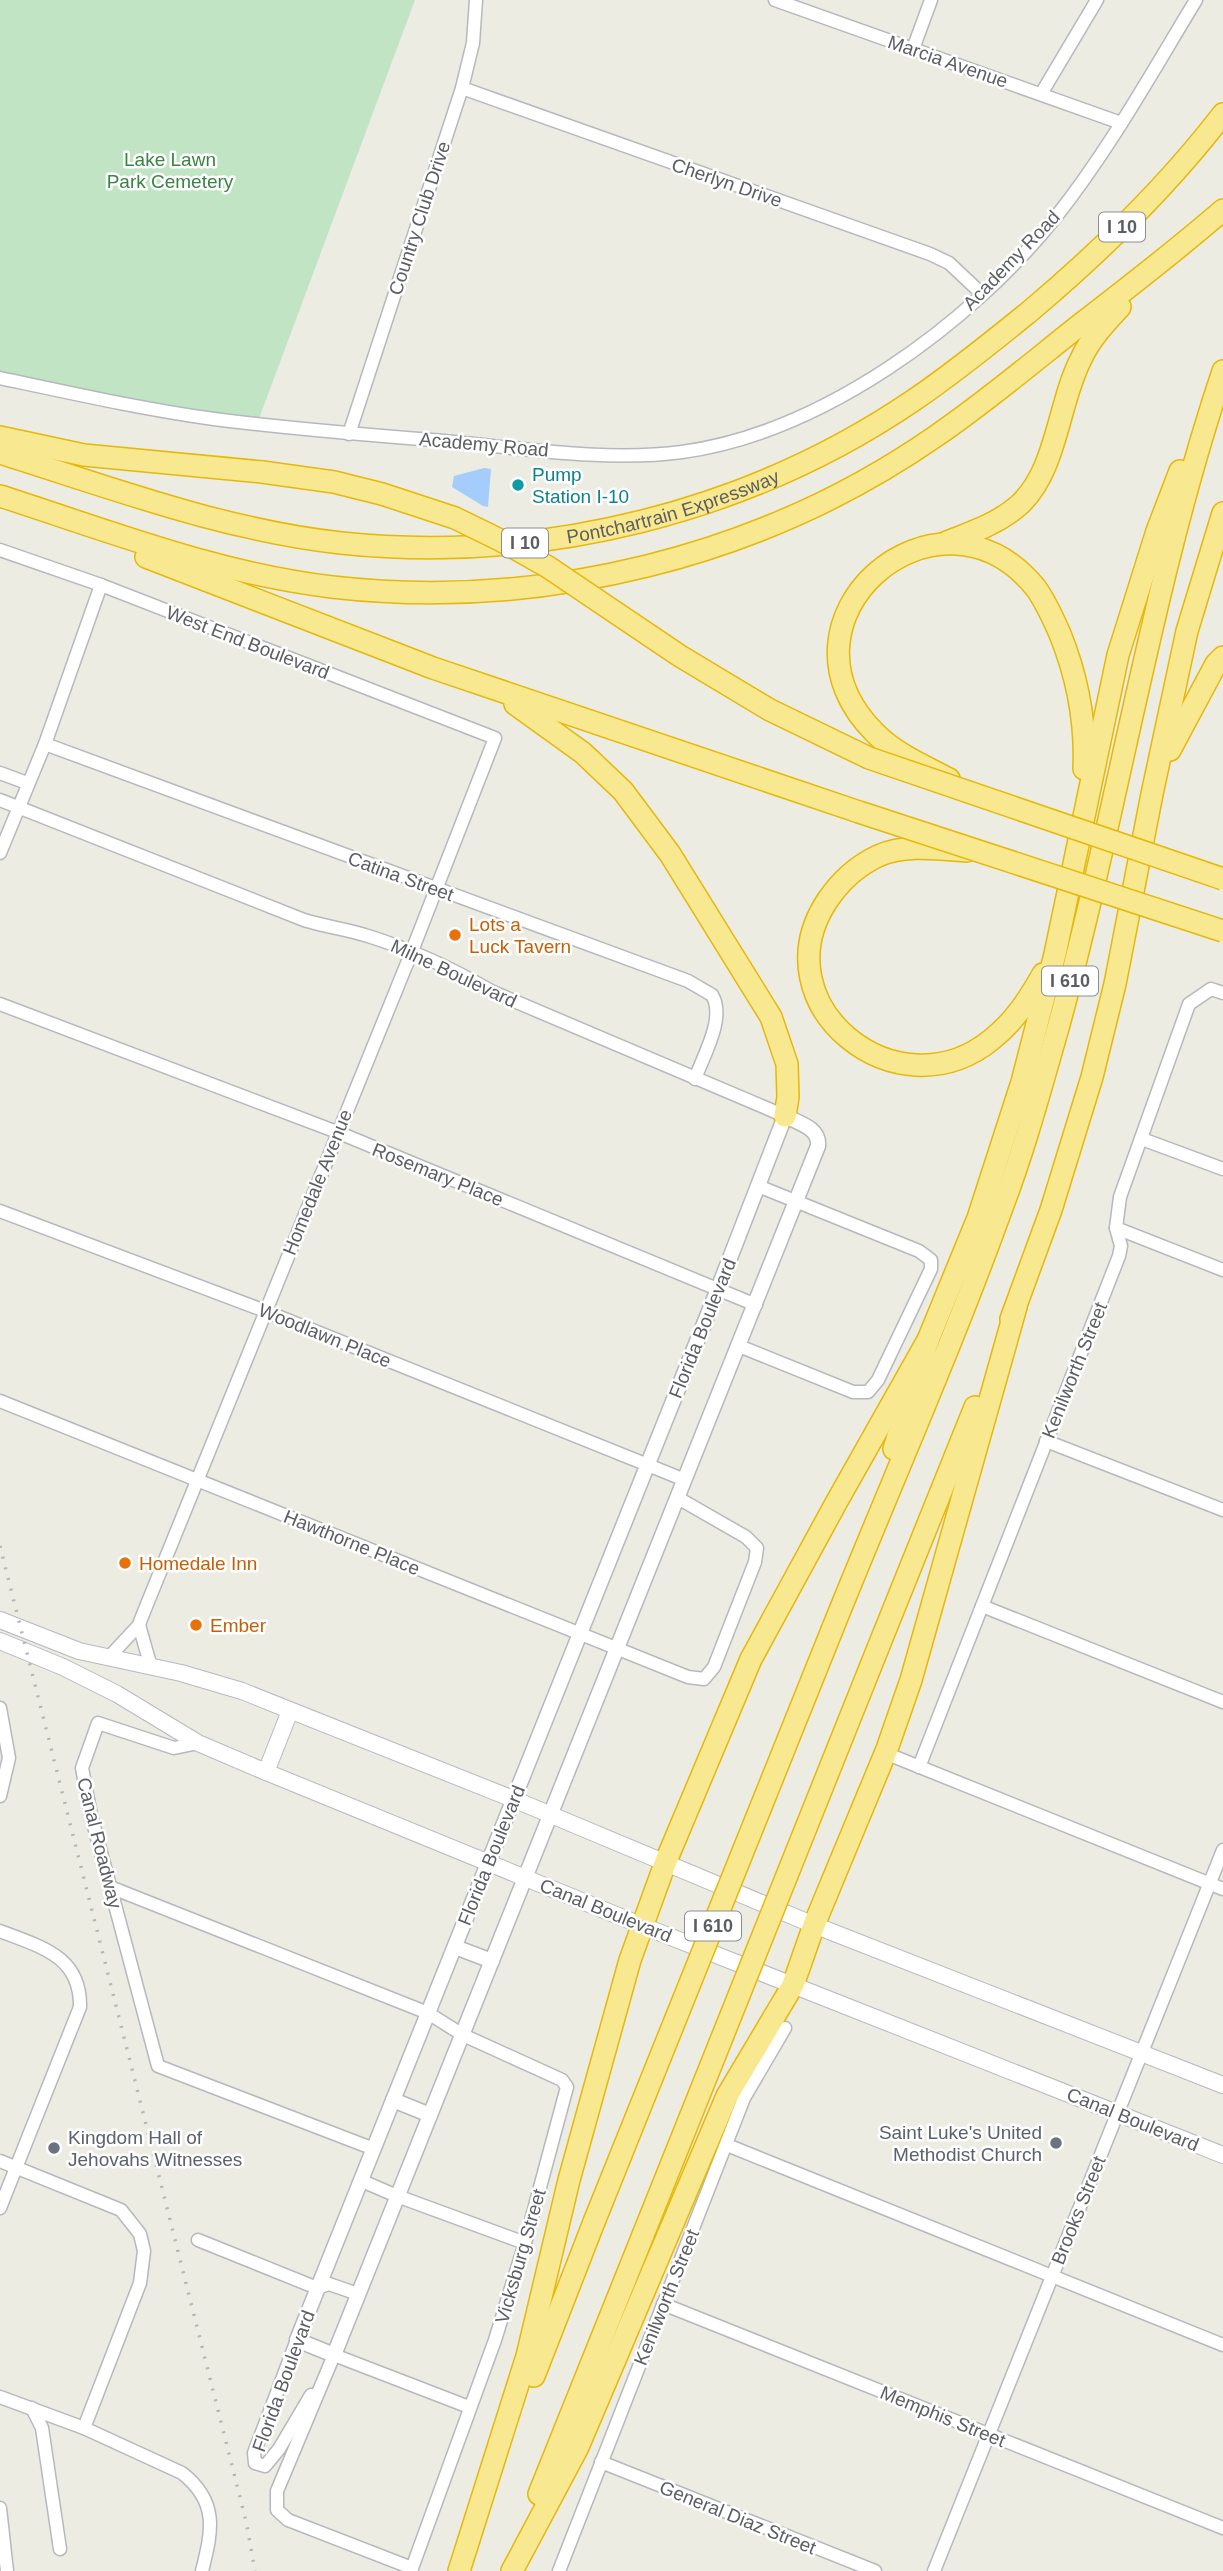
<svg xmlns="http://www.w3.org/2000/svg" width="1223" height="2571" viewBox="0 0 1223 2571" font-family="Helvetica,sans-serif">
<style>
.green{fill:#c0e4c4}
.water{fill:#a5cdfb}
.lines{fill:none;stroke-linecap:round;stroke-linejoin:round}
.minor-casing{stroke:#b5b8bd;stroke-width:15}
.tertiary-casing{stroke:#b5b8bd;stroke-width:17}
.secondary-casing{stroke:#b6b9bf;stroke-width:18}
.motorway-casing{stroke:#e5b80b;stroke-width:24}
.minor{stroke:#fff;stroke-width:12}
.tertiary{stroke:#fff;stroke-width:14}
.secondary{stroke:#fff;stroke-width:16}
.motorway{stroke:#f8e88f;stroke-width:21}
.rail{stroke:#b4b5b5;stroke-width:3.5;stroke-dasharray:2 9;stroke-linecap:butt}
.motorway-bridge-casing{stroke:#e5b80b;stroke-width:24;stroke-linecap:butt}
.motorway-bridge{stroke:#f8e88f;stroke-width:21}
.culture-dot{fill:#0f9aa8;stroke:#fff;stroke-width:2.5}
.food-dot{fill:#e8710a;stroke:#fff;stroke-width:2.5}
.worship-dot{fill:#6b7280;stroke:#fff;stroke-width:2.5}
.labels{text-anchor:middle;stroke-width:5;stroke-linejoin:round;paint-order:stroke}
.shield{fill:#fff;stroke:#8c8e92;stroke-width:2}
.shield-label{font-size:18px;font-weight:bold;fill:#5b5e63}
.street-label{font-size:19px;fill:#5b5e63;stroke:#fff}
.park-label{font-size:19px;fill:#398444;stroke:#fff}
.culture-label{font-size:19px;fill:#0d838f;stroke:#fff;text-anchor:start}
.food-label{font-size:19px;fill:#c56008;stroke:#fff;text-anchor:start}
.worship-label{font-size:19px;fill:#5b616d;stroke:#fff;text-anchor:end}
</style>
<rect width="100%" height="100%" fill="#edece3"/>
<polygon class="green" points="0,0 415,0 257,424 0,378"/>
<polygon class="water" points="484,468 491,469 488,507 483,506 452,487 454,476"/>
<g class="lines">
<g class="minor-casing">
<g id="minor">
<polyline points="775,0 1121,123"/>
<polyline points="913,49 931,0"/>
<polyline points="462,88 930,254 949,263 982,294"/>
<polyline points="1041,94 1097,0"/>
<path d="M0,378C71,393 142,409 214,419C290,429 367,435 444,441C520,448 607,462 682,452C821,433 969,325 1055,218C1109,150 1151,74 1196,0"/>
<polyline points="349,434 462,88 473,43 476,0"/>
<polyline points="0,550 101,585 495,738 412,951 141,1619 139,1625 110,1656"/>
<path d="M45,744L688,981L712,995C726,1018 703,1056 695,1079"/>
<polyline points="0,773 27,783"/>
<path d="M0,800L304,920C326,927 347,929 368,936C413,950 453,969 493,992L785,1116"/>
<polyline points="0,853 45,744 101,585"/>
<polyline points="0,1004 337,1132 756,1305"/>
<polyline points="1142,1139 1223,1169"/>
<polyline points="0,1211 265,1311 685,1480"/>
<polyline points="1116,1228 1223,1270"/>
<polyline points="739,1346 853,1392 868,1392 878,1380 931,1269 931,1260 919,1251 758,1186"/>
<polyline points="0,1401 688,1677 704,1679 714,1667 755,1562 757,1548 746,1537 678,1498"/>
<polyline points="1046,1441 1223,1510"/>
<polyline points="982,1606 1223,1702"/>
<polyline points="139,1625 151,1667"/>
<polyline points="0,1708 9,1758 0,1796"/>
<polyline points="198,1743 174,1748 98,1723 82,1768 91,1815 158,2066 374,2149"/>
<polyline points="885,1753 1223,1889"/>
<polyline points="919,1767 1119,1256 1121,1246 1116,1228 1120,1197 1189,1004 1211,989 1223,993"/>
<polyline points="110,1887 428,2013 463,2035 562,2080 567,2087 525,2243 495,2340 411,2571"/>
<path d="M0,1931C41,1947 81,1956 80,2007L0,2208"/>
<polyline points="727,2145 1223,2345"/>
<polyline points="0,2161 121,2210 140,2234 144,2251 140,2283 84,2428"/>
<polyline points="362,2181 397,2196 525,2243"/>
<polyline points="198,2240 317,2288 329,2284 358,2294"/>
<polyline points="663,2304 1223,2528"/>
<polyline points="297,2340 254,2453 255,2463 265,2466 279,2449 311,2395"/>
<polyline points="334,2355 277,2491 277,2510 288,2520 412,2568"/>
<polyline points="334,2355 469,2407"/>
<path d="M0,2397L84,2428L182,2473C219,2502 212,2531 202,2571"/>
<polyline points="32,2408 42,2428 60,2549"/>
<polyline points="601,2462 875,2571"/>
<polyline points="0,2508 7,2571"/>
<polyline points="559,2571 744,2098 785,2028"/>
<polyline points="934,2571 1223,1850"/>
</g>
</g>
<g class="tertiary-casing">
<g id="tertiary">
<path d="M785,1116C799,1123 820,1128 818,1146L334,2355L297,2340L718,1289Z"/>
<polyline points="455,1947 492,1961"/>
<polyline points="393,2100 430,2115"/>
</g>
</g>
<g class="secondary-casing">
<g id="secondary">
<polyline points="0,1620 79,1651 181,1673 242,1691 513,1799 814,1925 1223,2085"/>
<polyline points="0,1641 63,1667 117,1694 198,1743 266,1772 643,1926 1223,2155"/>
<polyline points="266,1772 290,1711"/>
</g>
</g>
<g class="motorway-casing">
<g id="motorway">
<polyline points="0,437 84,455 262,472"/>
<path id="s1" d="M0,453C112,488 223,530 341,543C540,564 748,513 914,400C954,373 992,342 1029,312C1099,253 1167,187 1223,114"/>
<path d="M0,496C109,531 219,574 332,587C542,611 762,557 936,436C986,402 1033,362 1081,324C1129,287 1177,250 1223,210"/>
<path d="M947,542C972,532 997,524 1018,506C1057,472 1058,403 1081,359C1090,339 1105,323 1120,307"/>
<polyline points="146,557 433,668 859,812"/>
<polyline points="515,704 583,753 623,791 670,854 771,1017 787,1064 788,1097 785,1116"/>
<polyline points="1170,750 1216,664 1223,657"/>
<path d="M949,779C924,766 896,754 876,734C761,621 937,468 1035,587C1045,600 1053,618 1060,634C1077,676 1086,723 1084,769"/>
<path d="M967,851C938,849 905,844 878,856C857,866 839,883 827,901C759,1005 897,1116 991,1040C1014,1022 1029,999 1043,974"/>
<polyline points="1011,1319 1051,1210 1092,1077 1115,984 1152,794 1187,631 1223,513"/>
<polyline points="894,1449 928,1340 978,1218 1022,1082 1055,954 1118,655 1157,531 1180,471"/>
<path d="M832,1630C889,1488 951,1349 1003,1205C1025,1147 1041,1087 1058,1028C1118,810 1151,585 1223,371"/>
<polyline points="878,1648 975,1407"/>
<polyline points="534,2376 594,2222"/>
<polyline points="539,2494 643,2235"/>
<polyline points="459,2571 527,2356 569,2180 630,1960 666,1861 751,1659 836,1503 928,1340"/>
<polyline points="512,2571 578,2447 727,2096 793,1985 814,1925 887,1749 911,1680 1016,1307"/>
</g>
</g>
<use href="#minor" class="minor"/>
<use href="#tertiary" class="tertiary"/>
<use href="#secondary" class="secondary"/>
<use href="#motorway" class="motorway"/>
<polyline class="rail" points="0,1546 246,2521 255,2571"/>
<g class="motorway-bridge-casing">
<g id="motorway-bridge">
<polyline points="262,472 334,482 382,494 455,518 502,541 548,567 680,656 770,710 869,758 1223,879"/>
<polyline points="859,812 1223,931"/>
<polyline points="594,2222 832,1630"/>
<polyline points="643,2235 878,1648"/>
</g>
</g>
<use href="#motorway-bridge" class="motorway-bridge"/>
</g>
<circle class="culture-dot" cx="518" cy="485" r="7"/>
<g class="food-dot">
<circle cx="455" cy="935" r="7"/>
<circle cx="125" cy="1563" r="7"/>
<circle cx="196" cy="1625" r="7"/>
</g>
<g class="worship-dot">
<circle cx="1056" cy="2143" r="7"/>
<circle cx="54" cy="2148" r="7"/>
</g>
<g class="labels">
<g class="shield">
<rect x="1099" y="212.5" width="46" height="29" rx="5"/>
<rect x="502" y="528.5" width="46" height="29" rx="5"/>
<rect x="1042" y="966.5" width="56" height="29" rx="5"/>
<rect x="685" y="1911.5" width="56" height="29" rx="5"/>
</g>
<g class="shield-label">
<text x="1122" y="233">I 10</text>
<text x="525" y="549">I 10</text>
<text x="1070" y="987">I 610</text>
<text x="713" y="1932">I 610</text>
</g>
<g class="street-label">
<text transform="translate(948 61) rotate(19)" y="7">Marcia Avenue</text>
<text transform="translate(727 182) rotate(19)" y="7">Cherlyn Drive</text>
<text transform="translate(419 218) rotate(-72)" y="7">Country Club Drive</text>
<text transform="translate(1011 260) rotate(-46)" y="7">Academy Road</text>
<text transform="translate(484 444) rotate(5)" y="7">Academy Road</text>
<text dy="7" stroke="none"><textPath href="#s1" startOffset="690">Pontchartrain Expressway</textPath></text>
<text transform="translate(248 642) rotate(21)" y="7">West End Boulevard</text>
<text transform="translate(401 876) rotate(20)" y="7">Catina Street</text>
<text transform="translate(454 973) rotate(25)" y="7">Milne Boulevard</text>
<text transform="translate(438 1174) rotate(22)" y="7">Rosemary Place</text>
<text transform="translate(317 1182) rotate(-68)" y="7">Homedale Avenue</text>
<text transform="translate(702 1328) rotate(-68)" y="7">Florida Boulevard</text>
<text transform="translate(325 1335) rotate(22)" y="7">Woodlawn Place</text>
<text transform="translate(1074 1370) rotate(-68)" y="7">Kenilworth Street</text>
<text transform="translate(352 1542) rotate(22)" y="7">Hawthorne Place</text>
<text transform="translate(100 1843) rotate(76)" y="7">Canal Roadway</text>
<text transform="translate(491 1855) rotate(-68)" y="7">Florida Boulevard</text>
<text transform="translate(606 1910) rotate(22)" y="7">Canal Boulevard</text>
<text transform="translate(1133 2119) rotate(22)" y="7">Canal Boulevard</text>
<text transform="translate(1078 2210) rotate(-68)" y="7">Brooks Street</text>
<text transform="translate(520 2256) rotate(-74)" y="7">Vicksburg Street</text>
<text transform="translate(666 2297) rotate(-68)" y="7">Kenilworth Street</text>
<text transform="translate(283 2381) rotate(-70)" y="7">Florida Boulevard</text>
<text transform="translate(943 2416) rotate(22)" y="7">Memphis Street</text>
<text transform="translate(738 2517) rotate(22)" y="7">General Diaz Street</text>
</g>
<g class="park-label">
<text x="170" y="166">Lake Lawn<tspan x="170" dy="22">Park Cemetery</tspan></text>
</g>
<g class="culture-label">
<text x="532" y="481">Pump<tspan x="532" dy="22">Station I-10</tspan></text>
</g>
<g class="food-label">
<text x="469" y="931">Lots a<tspan x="469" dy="22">Luck Tavern</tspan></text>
<text x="139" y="1570">Homedale Inn</text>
<text x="210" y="1632">Ember</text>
</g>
<g class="worship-label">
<text x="1042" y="2139">Saint Luke's United<tspan x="1042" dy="22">Methodist Church</tspan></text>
<text x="68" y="2144" text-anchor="start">Kingdom Hall of<tspan x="68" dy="22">Jehovahs Witnesses</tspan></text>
</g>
</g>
</svg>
